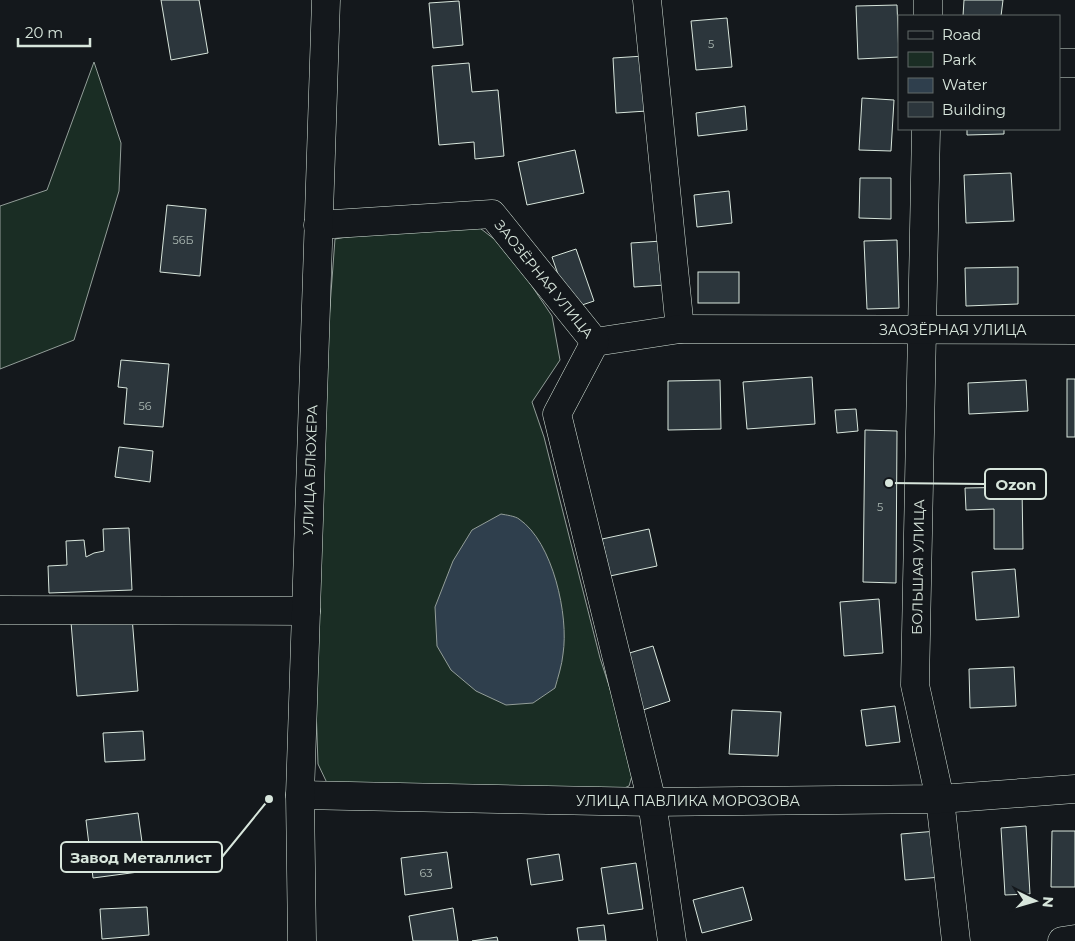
<svg xmlns="http://www.w3.org/2000/svg" width="1075" height="941" viewBox="0 0 1075 941" font-family="Montserrat,sans-serif">
<style>
.green{fill:#1a2d24;stroke:#939e99}
.water{fill:#2f3f4d;stroke:#939e99}
.building{fill:#2c363c;stroke:#d8e6dc}
.lines{fill:none;stroke-linecap:round;stroke-linejoin:round}
.minor-casing{stroke:#d8e6dc;stroke-width:29}
.minor{stroke:#14181c;stroke-width:28}
.labels{text-anchor:middle;stroke-width:4;stroke-linejoin:round;paint-order:stroke}
.number-label{font-size:11px;fill:#adbab4}
.street-label{font-size:14px;fill:#d8e6dc;stroke:#14181c}
.leader{fill:none;stroke:#d8e6dc;stroke-width:2}
.callout-dot{fill:#d8e6dc;stroke:#14181c;stroke-width:2}
.callout{fill:#14181c;stroke:#d8e6dc;stroke-width:2}
.callout-label{font-size:15px;text-anchor:middle;font-weight:bold;fill:#d8e6dc}
</style>
<rect width="100%" height="100%" fill="#14181c"/>
<g class="green">
<polygon points="94,62 121,143 119,191 74,340 0,369 0,206 47,190"/>
<polygon points="476,225 507,249 552,316 560,360 532,402 544,437 600,658 635,766 629,786 619,790 327,783 318,764 313,622 325,374 335,239 396,229"/>
</g>
<path class="water" d="M501,514C506,515 515,516 519,519C553,542 569,616 563,654C562,665 558,677 555,688L533,703L506,705L476,691L451,670L437,646L435,607L453,561L472,530Z"/>
<g class="building">
<polygon points="161,0 199,0 208,53 171,60"/>
<polygon points="964,0 1003,0 1001,16 963,16"/>
<polygon points="459,1 463,45 433,48 429,3"/>
<polygon points="897,5 899,57 858,59 856,6"/>
<polygon points="727,18 732,67 696,70 691,21"/>
<polygon points="644,56 647,111 616,113 613,58"/>
<polygon points="469,63 472,92 498,90 504,156 475,159 474,142 439,145 432,66"/>
<polygon points="862,98 894,100 891,151 859,150"/>
<polygon points="745,106 747,130 698,136 696,113"/>
<polygon points="967,129 1004,129 1004,134 967,135"/>
<polygon points="575,150 584,193 527,205 518,162"/>
<polygon points="1011,173 1014,221 966,223 964,175"/>
<polygon points="860,178 891,178 891,219 859,218"/>
<polygon points="729,191 732,223 697,227 694,195"/>
<polygon points="167,205 206,209 200,276 160,272"/>
<polygon points="897,240 899,308 867,309 864,241"/>
<polygon points="662,241 665,285 634,287 631,243"/>
<polygon points="576,249 594,301 570,309 552,257"/>
<polygon points="1018,267 1018,304 966,306 965,268"/>
<rect x="698" y="272" width="41" height="31"/>
<polygon points="121,360 169,364 163,427 124,424 127,388 118,387"/>
<polygon points="812,377 815,424 747,429 743,382"/>
<rect x="1067" y="379" width="8" height="58"/>
<polygon points="720,380 721,429 668,430 668,381"/>
<polygon points="1026,380 1028,411 969,414 968,383"/>
<polygon points="856,409 858,431 837,433 835,410"/>
<polygon points="865,430 897,431 896,583 863,582"/>
<polygon points="119,447 153,451 150,482 115,477"/>
<polygon points="1022,487 1023,549 994,549 994,509 966,510 965,488"/>
<polygon points="129,528 132,590 49,593 48,566 67,565 66,541 84,540 86,557 94,553 104,551 103,529"/>
<polygon points="649,529 657,566 610,576 602,539"/>
<polygon points="1015,569 1019,617 976,620 972,572"/>
<polygon points="879,599 883,653 844,656 840,602"/>
<polygon points="132,617 138,691 77,696 71,622"/>
<polygon points="653,646 670,701 643,710 626,654"/>
<polygon points="1014,667 1016,706 970,708 969,669"/>
<polygon points="895,706 900,742 866,746 861,710"/>
<polygon points="732,710 781,712 778,756 729,754"/>
<polygon points="143,731 145,760 105,762 103,733"/>
<polygon points="138,813 146,871 93,878 86,820"/>
<polygon points="1026,826 1030,894 1005,895 1001,828"/>
<polygon points="937,831 941,877 905,880 901,834"/>
<polygon points="1052,831 1075,831 1075,887 1051,887"/>
<polygon points="447,852 452,888 405,895 401,858"/>
<polygon points="559,854 563,880 531,885 527,859"/>
<polygon points="636,863 643,909 608,914 601,868"/>
<polygon points="743,887 752,920 702,933 693,900"/>
<polygon points="147,907 149,935 102,939 100,909"/>
<polygon points="453,908 458,941 413,941 409,916"/>
<polygon points="604,925 606,941 579,941 577,928"/>
<polygon points="497,937 498,941 472,941"/>
</g>
<g class="lines">
<g class="minor-casing">
<g id="minor">
<polyline points="647,0 680,329"/>
<polyline points="928,16 928,0"/>
<polyline points="1059,63 1075,63"/>
<polyline points="926,129 915,685 940,799 956,941"/>
<polyline points="318,225 492,214 595,342 680,329 1075,330"/>
<polyline points="595,342 557,414 652,802 672,941"/>
<polyline points="0,610 306,611"/>
<polyline points="300,795 652,802 940,799 1075,789"/>
<polyline points="302,941 300,795 326,0"/>
<polyline points="1062,941 1075,939"/>
</g>
</g>
<use href="#minor" class="minor"/>
</g>
<g class="labels">
<g class="number-label">
<text x="711" y="48">5</text>
<text x="183" y="244">56Б</text>
<text x="145" y="410">56</text>
<text x="880" y="511">5</text>
<text x="426" y="877">63</text>
</g>
<g class="street-label">
<text transform="translate(544 279) rotate(51)" y="5">ЗАОЗЁРНАЯ УЛИЦА</text>
<text x="953" y="335">ЗАОЗЁРНАЯ УЛИЦА</text>
<text transform="translate(310 470) rotate(-88)" y="5">УЛИЦА БЛЮХЕРА</text>
<text transform="translate(918 567) rotate(-89)" y="5">БОЛЬШАЯ УЛИЦА</text>
<text x="688" y="806">УЛИЦА ПАВЛИКА МОРОЗОВА</text>
</g>
</g>
<path class="leader" d="M889 483L985 484M269 799L222 857"/>
<g class="callout-dot">
<circle cx="889" cy="483" r="5"/>
<circle cx="269" cy="799" r="5"/>
</g>
<g class="callout">
<rect x="985" y="469" width="61" height="30" rx="5"/>
<rect x="61" y="842" width="161" height="30" rx="5"/>
</g>
<g class="callout-label">
<text x="1016" y="490">Ozon</text>
<text x="141" y="863">Завод Металлист</text>
</g>
<rect x="898" y="15" width="162" height="115" fill="#14181c" stroke="#626a69"/>
<rect x="908" y="31" width="25" height="8" fill="#14181c" stroke="#626a69"/>
<text x="942" y="40" font-size="15" fill="#d8e6dc">Road</text>
<rect x="908" y="52" width="25" height="15" fill="#1a2d24" stroke="#626a69"/>
<text x="942" y="65" font-size="15" fill="#d8e6dc">Park</text>
<rect x="908" y="78" width="25" height="15" fill="#2f3f4d" stroke="#626a69"/>
<text x="942" y="90" font-size="15" fill="#d8e6dc">Water</text>
<rect x="908" y="102" width="25" height="15" fill="#2c363c" stroke="#626a69"/>
<text x="942" y="115" font-size="15" fill="#d8e6dc">Building</text>
<g transform="translate(1035 901) rotate(95)" stroke="#14181c" stroke-width="4" paint-order="stroke">
<path d="M0-4L9 19L0 12L-9 19Z" fill="#d8e6dc"/>
<text y="-8" font-size="14" font-weight="bold" text-anchor="middle" fill="#d8e6dc">N</text>
</g>
<path d="M18 38v8h72v-8" fill="none" stroke="#d8e6dc" stroke-width="2.5"/>
<text x="25" y="38" font-size="15" fill="#d8e6dc" stroke="#14181c" stroke-width="4" paint-order="stroke">20 m</text>
</svg>
